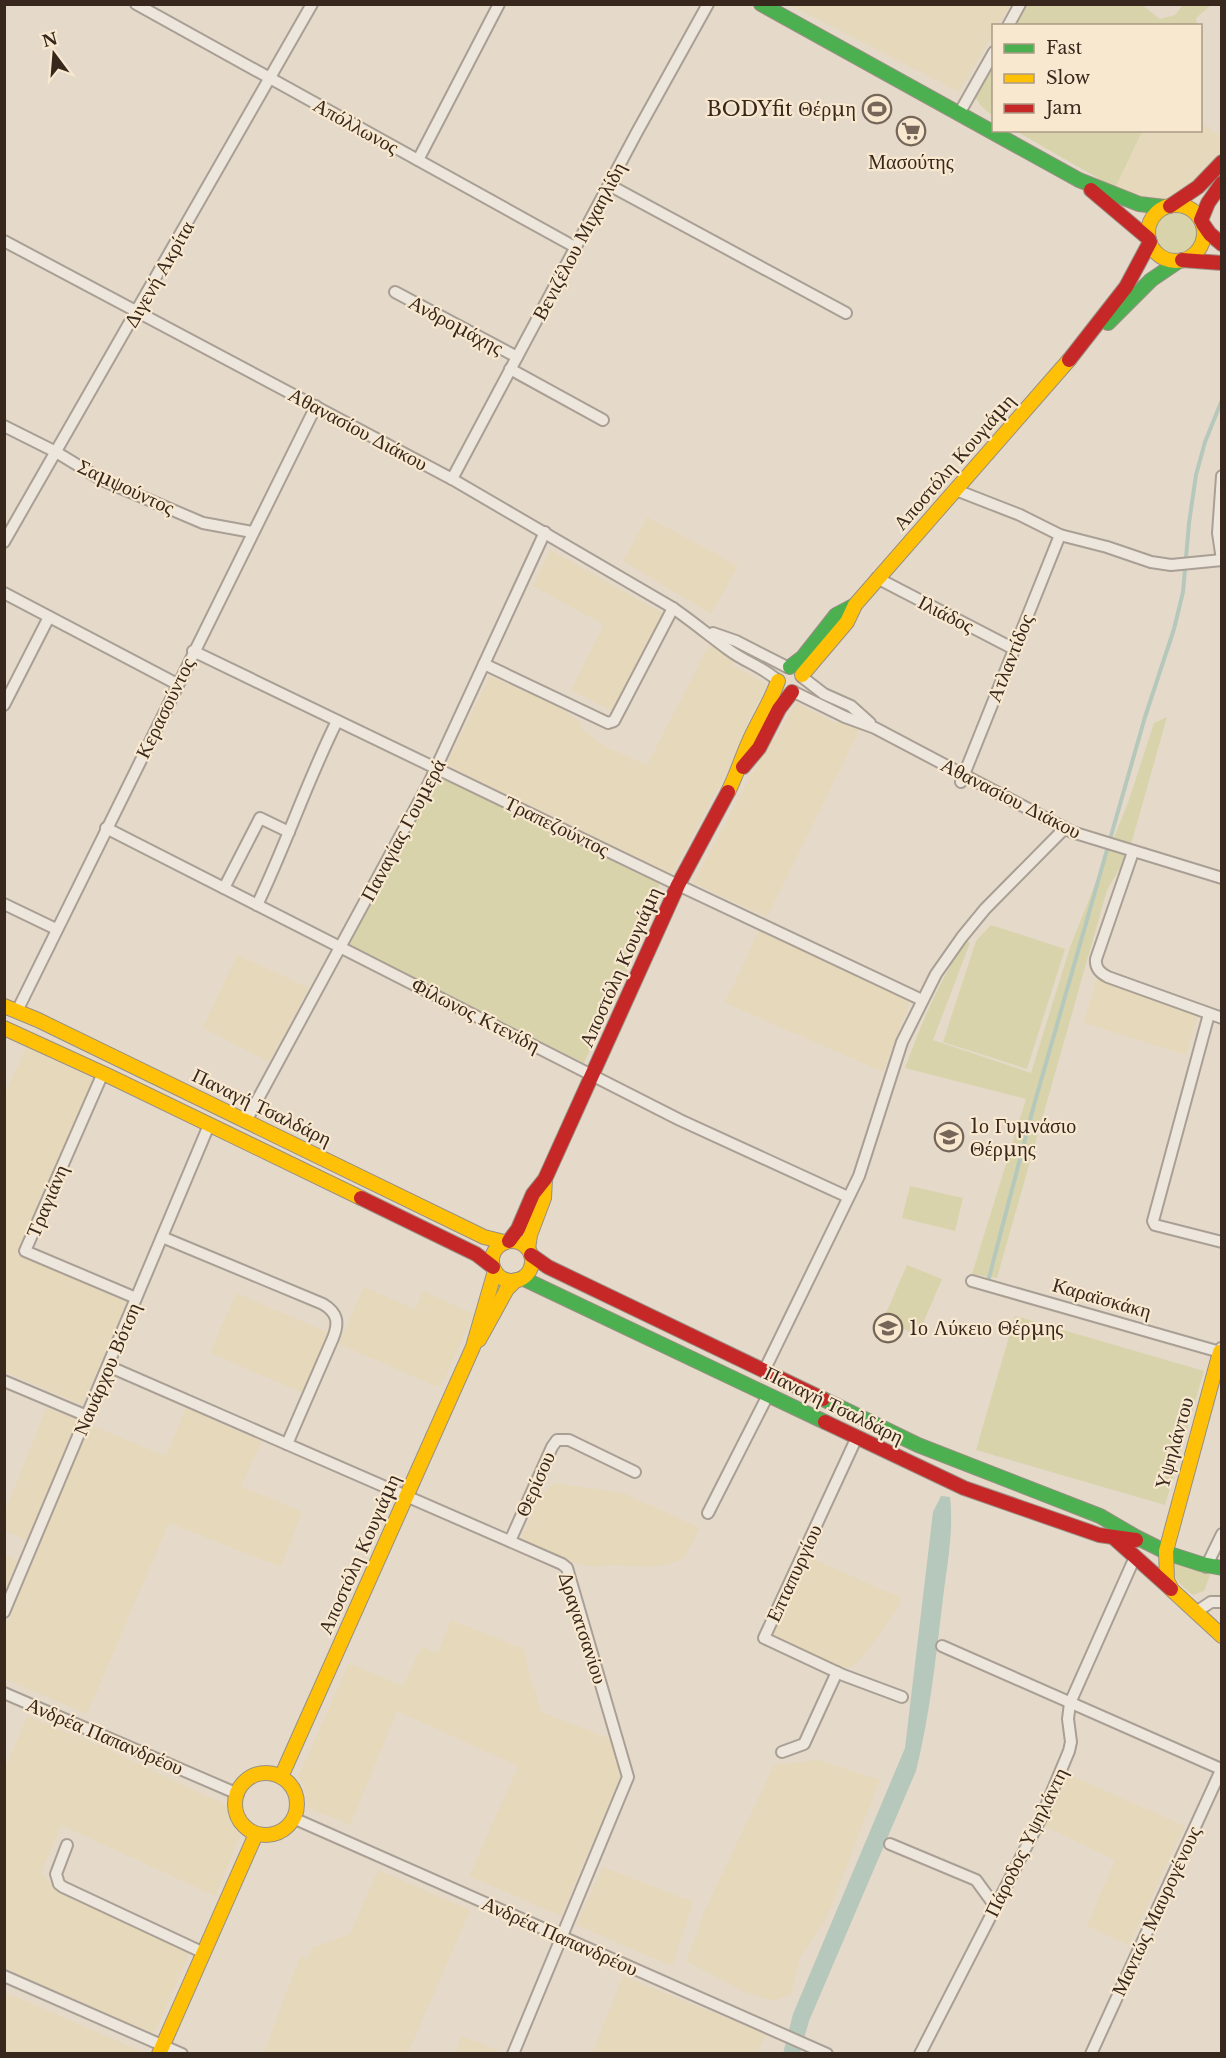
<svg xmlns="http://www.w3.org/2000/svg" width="1226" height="2058" viewBox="0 0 1226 2058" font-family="'Libre Baskerville',serif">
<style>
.farmland{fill:#e6d8ba}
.green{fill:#d8d3ab}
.water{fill:#b6c8bb}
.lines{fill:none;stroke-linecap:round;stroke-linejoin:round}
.stream{stroke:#b6c8bb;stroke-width:4}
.street-casing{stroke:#a99f94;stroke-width:14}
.fast-casing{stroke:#998f84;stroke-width:16}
.slow-casing{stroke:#998f84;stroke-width:16}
.jam-casing{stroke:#998f84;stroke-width:16}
.street{stroke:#ece6dc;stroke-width:10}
.fast{stroke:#4caf50;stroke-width:14}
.slow{stroke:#ffc107;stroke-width:14}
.jam{stroke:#c62828;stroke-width:14}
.labels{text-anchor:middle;stroke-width:4.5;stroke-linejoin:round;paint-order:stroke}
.poi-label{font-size:20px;fill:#38271c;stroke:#f7e8cf;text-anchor:start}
.street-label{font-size:20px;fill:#38271c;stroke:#f7e8cf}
</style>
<rect width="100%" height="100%" fill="#e5daca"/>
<g class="farmland">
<polygon points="790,5 1011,4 1011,5 998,25 994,26 993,34 959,92"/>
<polygon points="1201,123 1221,137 1221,151 1187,188 1170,198 1151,200 1115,188 1142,131 1200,130"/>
<polygon points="647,517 738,566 711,614 623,561"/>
<polygon points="550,550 664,614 612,711 571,690 604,625 533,586"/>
<polygon points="709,645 735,659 732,665 767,685 745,727 749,730 672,874 446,765 490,676 562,708 581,723 582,729 606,747 647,765"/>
<polygon points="796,702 836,724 839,720 860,729 767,917 693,883 761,757 768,738 774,741"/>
<polygon points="759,930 910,1001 883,1072 725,1003"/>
<polygon points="237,955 309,988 269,1062 203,1028"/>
<polygon points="1097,976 1199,1013 1186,1055 1084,1023"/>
<polygon points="26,1047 93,1079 16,1254 127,1302 83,1405 5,1372 5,1095"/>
<polygon points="364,1287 415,1309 423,1291 474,1314 440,1388 339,1344"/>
<polygon points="236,1293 329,1333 303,1393 210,1353"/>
<polygon points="47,1407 77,1420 27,1540 5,1531 5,1511"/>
<polygon points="186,1408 262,1441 241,1486 302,1512 281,1567 169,1523 87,1714 5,1679 5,1629 90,1425 166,1456"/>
<polygon points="554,1483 623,1493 700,1528 684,1558 668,1565 643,1567 610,1565 594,1567 574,1563 521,1538 540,1497"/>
<polygon points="5,1555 18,1561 5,1594"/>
<polygon points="809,1557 901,1598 897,1609 868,1650 857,1663 850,1667 843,1668 772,1636"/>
<polygon points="451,1620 524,1649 530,1677 542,1712 610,1739 620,1777 561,1916 469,1876 518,1766 397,1711 350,1825 307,1807 305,1787 298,1777 349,1663 403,1686 421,1647 438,1653"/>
<polygon points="27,1716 107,1749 228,1806 233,1824 240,1836 215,1896 61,1825 41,1873 60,1893 190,1952 155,2032 150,2033 5,1968 5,1769"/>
<polygon points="818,1760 880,1780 827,1917 800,1958 791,1994 774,2001 742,1991 686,1961 704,1912 774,1765"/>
<polygon points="1065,1773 1185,1826 1129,1945 1087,1926 1115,1860 1044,1826"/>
<polygon points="603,1867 693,1902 672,1966 576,1925"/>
<polygon points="378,1870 470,1910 408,2053 264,2053 300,1956 307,1959 312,1948 350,1934"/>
<polygon points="623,1976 766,2034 758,2053 592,2053"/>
<polygon points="5,1992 145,2053 5,2053"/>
<polygon points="462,2036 503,2053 455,2053"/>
</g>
<g class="green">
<polygon points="1024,5 1142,5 1160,19 1175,15 1183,5 1211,5 1196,18 1197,25 1012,26"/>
<polygon points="993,58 993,116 981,106 973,94"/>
<polygon points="1016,131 1142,131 1115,188"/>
<circle cx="1176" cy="233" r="22"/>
<path d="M1167,717L1132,841L1124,861L1107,890L997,1278L972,1274L1026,1099L905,1068C923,1019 938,984 966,940L970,943L933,1040L1031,1073L1070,947L1129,800L1154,723Z"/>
<polygon points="440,775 660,883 624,965 628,968 584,1063 348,945"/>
<polygon points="991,925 1065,949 1027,1069 943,1042 976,941"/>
<polygon points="910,1186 963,1198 955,1231 902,1218"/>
<polygon points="907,1265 942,1279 918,1335 883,1320"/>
<polygon points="1015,1316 1204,1371 1165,1505 976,1450"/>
<path d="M1173,1560L1212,1570L1204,1591L1193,1595C1179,1584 1172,1578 1173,1560Z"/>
</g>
<path class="water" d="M941,1496L950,1497C954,1531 947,1565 943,1598C936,1656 930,1715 916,1771L809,2021L800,2053L783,2054L793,2014L905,1748L933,1512Z"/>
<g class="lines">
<polyline class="stream" points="989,1278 1034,1105 1145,717 1174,629 1183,592 1189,523 1196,475 1205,442 1222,400"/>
<g class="street-casing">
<g id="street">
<polyline points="136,4 575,247"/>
<polyline points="1008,26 1020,4"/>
<polyline points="960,112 994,52"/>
<polyline points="418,160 499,4"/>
<polyline points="609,185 846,313"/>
<path d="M4,241L452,479L673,608C693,622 710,636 729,650C745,662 763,667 777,680"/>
<polyline points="395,292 517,357"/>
<polyline points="510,369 603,420"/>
<polyline points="4,426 56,452 102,480 203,523 252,532"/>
<polyline points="1222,476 1218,533 1222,560"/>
<polyline points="452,479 637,132 708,4"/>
<polyline points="956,490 1020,515 1060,535 1107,547 1151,562 1171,565 1222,560"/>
<polyline points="4,542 312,4"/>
<polyline points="877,578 1014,649"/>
<polyline points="4,593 177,684"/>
<polyline points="713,633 736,641 787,667"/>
<polyline points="193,651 678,885 922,1000"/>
<polyline points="484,664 608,723 614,721 673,608"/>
<polyline points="802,677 824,694 851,706 870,723"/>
<polyline points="794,692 845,717 875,728 1072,832 1222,878"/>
<polyline points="4,705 49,617"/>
<polyline points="961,782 1060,535"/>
<polyline points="106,828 680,1120 848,1197"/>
<path d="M1133,852L1096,959C1095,968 1100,973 1108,977L1222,1018"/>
<polyline points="224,888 260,818 289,832"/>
<polyline points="4,904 56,929"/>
<path d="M257,905C286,845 307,781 337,721"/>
<polyline points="17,1011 316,406"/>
<polyline points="1209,1014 1153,1221 1155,1225 1222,1242"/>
<polyline points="103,1073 25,1251 136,1298"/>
<polyline points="246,1121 429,783 545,532"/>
<path d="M162,1237L323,1304C338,1313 339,1323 333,1338L287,1444"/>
<polyline points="972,1281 1220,1352 1221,1348"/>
<polyline points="108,1366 562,1564 567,1568 628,1777 513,2054"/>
<polyline points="764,1371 859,1176 902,1042 936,974 962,937 985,909 1064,829"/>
<polyline points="4,1381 87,1416"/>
<polyline points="857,1437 764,1638 843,1675 902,1697"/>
<polyline points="708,1513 768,1395"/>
<polyline points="510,1541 552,1447 557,1440 569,1440 635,1472"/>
<polyline points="1206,1567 1222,1534"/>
<polyline points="4,1612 209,1125"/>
<polyline points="1196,1612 1211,1602 1222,1602"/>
<polyline points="942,1646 1221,1769"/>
<polyline points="4,1693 238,1794"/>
<polyline points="782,1752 804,1744 837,1672"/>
<polyline points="293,1818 827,2054"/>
<polyline points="890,1844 976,1880 995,1906"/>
<polyline points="67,1845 56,1874 59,1884 63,1887 204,1953"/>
<polyline points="4,1976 182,2054"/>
<polyline points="920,2054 1041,1818 1069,1751 1071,1742 1068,1719 1070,1703 1135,1557"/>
<polyline points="1091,2054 1222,1768"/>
</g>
</g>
<g class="fast-casing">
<g id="fast">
<polyline points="761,4 1079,180 1139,204 1165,207"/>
<polyline points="1108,323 1151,280 1179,261"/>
<polyline points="790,667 803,657 836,615 855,605"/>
<polyline points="522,1278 825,1422"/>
<polyline points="823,1399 918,1445 1100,1516 1136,1537 1170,1554 1201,1564 1222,1568"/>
</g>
</g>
<g class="slow-casing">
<g id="slow">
<circle cx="1176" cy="233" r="28"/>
<polyline points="802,675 847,622 855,605 1069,360"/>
<path d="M728,792C736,776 741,760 748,744C757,722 770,704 778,681"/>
<polyline points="4,1006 38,1020 484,1237 504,1242"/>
<polyline points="4,1028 111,1077 361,1198"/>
<circle cx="512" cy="1261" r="20"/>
<polyline points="528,1249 530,1235 544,1198 545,1179"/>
<polyline points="479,1340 507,1289 516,1280"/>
<polyline points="1222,1353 1220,1352 1166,1551 1167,1580 1172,1590 1222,1636"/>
<circle cx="266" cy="1804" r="31"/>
<polyline points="281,1777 473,1347 495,1271"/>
<polyline points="159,2054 256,1834"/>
</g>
</g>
<g class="jam-casing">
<g id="jam">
<polyline points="1091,190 1149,239"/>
<polyline points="1170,206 1198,187 1222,162"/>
<polyline points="1201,220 1208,203 1222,183"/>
<polyline points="1203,224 1210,234 1222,244"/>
<polyline points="1182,260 1222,263"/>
<polyline points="1069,360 1126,287 1150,242"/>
<polyline points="743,767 759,748 779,709 792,692"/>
<polyline points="361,1198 476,1254 493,1267"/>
<polyline points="509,1241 518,1229 533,1194 545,1179 678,885 728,792"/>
<polyline points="531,1255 548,1267 823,1399"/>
<polyline points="825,1422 964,1488 1099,1535 1136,1540"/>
<polyline points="1113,1537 1171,1589"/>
</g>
</g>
<use href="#street" class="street"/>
<use href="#fast" class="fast"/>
<use href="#slow" class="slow"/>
<use href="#jam" class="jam"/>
</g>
<defs>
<g id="stadium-ring" transform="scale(1.5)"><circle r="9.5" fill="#f7e8cf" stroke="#756659" stroke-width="1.5"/><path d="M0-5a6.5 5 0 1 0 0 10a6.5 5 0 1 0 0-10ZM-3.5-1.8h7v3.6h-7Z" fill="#756659"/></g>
<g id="supermarket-ring" transform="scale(1.5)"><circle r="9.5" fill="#f7e8cf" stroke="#756659" stroke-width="1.5"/><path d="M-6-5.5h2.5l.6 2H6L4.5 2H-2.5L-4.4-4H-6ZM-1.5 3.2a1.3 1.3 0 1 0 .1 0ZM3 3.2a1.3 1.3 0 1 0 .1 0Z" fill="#756659"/></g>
<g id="school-ring" transform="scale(1.5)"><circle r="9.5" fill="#f7e8cf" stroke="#756659" stroke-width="1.5"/><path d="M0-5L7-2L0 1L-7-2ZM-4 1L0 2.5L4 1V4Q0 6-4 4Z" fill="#756659"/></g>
</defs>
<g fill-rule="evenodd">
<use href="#stadium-ring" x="877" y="109"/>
<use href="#supermarket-ring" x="911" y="131"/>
<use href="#school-ring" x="949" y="1137"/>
<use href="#school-ring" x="888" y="1328"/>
</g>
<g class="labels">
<g class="poi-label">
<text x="856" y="116" text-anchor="end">BODYfit Θέρμη</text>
<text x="911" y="169" text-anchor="middle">Μασούτης</text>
<text x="970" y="1133">1ο Γυμνάσιο<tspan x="970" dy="23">Θέρμης</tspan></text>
<text x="909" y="1335">1ο Λύκειο Θέρμης</text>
</g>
<g class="street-label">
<text transform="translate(356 126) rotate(29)" y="7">Απόλλωνος</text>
<text transform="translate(579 241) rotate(-62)" y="7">Βενιζέλου Μιχαηλίδη</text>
<text transform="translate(159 274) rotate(-60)" y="7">Διγενή Ακρίτα</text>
<text transform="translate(456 325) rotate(28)" y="7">Ανδρομάχης</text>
<text transform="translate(358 429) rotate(28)" y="7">Αθανασίου Διάκου</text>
<text transform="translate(954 462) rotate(-49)" y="7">Αποστόλη Κουγιάμη</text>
<text transform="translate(126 487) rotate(25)" y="7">Σαμψούντος</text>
<text transform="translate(946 614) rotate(27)" y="7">Ιλιάδος</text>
<text transform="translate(1010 658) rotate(-68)" y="7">Ατλαντίδος</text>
<text transform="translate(165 708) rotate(-64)" y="7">Κερασούντος</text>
<text transform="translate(1011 798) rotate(27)" y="7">Αθανασίου Διάκου</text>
<text transform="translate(557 826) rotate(26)" y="7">Τραπεζούντος</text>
<text transform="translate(403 830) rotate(-62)" y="7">Παναγίας Γουμερά</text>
<text transform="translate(620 967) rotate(-66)" y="7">Αποστόλη Κουγιάμη</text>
<text transform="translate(476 1015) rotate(27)" y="7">Φίλωνος Κτενίδη</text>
<text transform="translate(262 1107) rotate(26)" y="7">Παναγή Τσαλδάρη</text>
<text transform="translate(47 1201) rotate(-67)" y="7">Τραγιάνη</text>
<text transform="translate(1102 1298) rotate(16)" y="7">Καραϊσκάκη</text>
<text transform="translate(107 1369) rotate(-67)" y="7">Ναυάρχου Βότση</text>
<text transform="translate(834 1405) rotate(26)" y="7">Παναγή Τσαλδάρη</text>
<text transform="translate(1174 1443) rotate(-74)" y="7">Υψηλάντου</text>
<text transform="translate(535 1484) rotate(-66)" y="7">Θερίσου</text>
<text transform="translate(359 1554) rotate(-66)" y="7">Αποστόλη Κουγιάμη</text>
<text transform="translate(794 1573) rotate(-65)" y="7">Επταπυργίου</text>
<text transform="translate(583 1628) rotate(72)" y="7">Δραγατσανίου</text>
<text transform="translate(105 1736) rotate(23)" y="7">Ανδρέα Παπανδρέου</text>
<text transform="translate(1026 1842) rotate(-64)" y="7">Πάροδος Υψηλάντη</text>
<text transform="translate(1156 1911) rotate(-65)" y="7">Μαντώς Μαυρογένους</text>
<text transform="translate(560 1936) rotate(24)" y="7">Ανδρέα Παπανδρέου</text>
</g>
</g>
<rect width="1226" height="2058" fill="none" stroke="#38271c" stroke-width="12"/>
<rect x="992" y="24" width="210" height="108" fill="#f7e8cf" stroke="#ab9b87" stroke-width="1.5"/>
<rect x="1004" y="44" width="30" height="9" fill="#4caf50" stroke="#ab9b87" stroke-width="1.5"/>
<text x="1046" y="54" font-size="18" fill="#38271c">Fast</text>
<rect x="1004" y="74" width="30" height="9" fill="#ffc107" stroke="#ab9b87" stroke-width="1.5"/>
<text x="1046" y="84" font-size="18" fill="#38271c">Slow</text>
<rect x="1004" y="104" width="30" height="9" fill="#c62828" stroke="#ab9b87" stroke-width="1.5"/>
<text x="1046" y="114" font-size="18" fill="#38271c">Jam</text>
<g transform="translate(54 54) rotate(344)" stroke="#f7e8cf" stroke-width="4.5" paint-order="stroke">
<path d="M0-4.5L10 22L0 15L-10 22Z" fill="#38271c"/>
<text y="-9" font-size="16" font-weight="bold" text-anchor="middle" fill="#38271c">N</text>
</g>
</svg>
